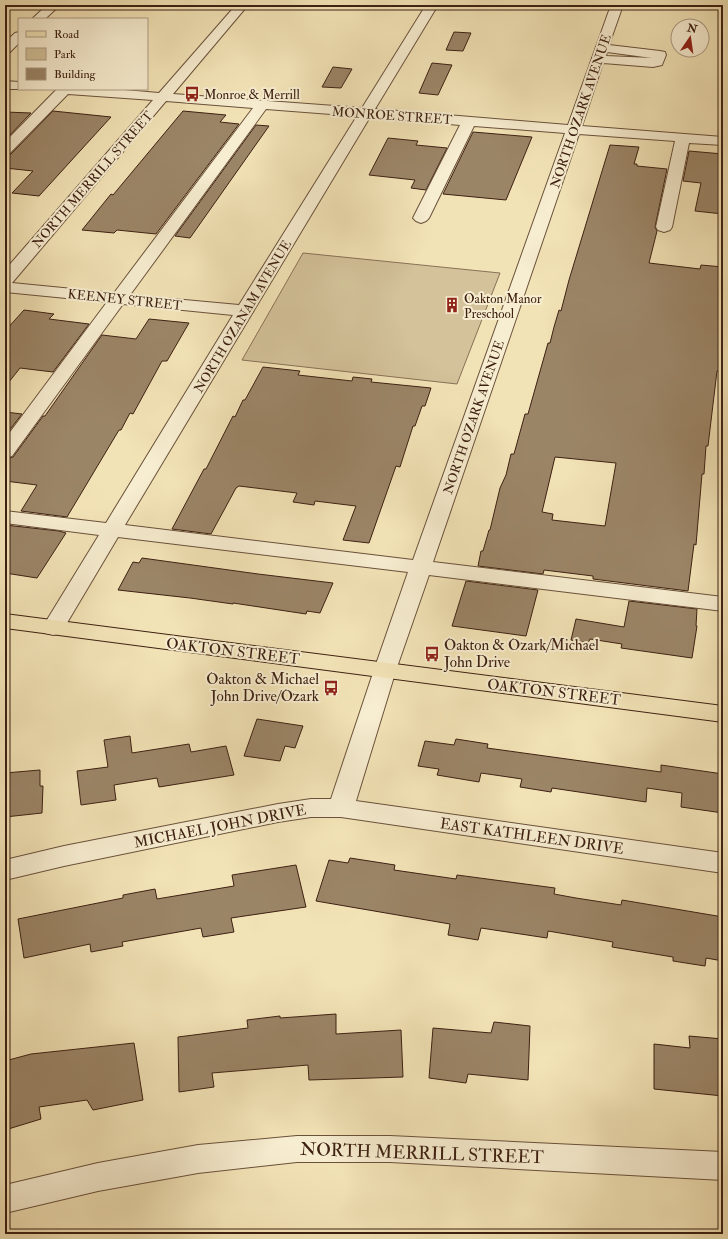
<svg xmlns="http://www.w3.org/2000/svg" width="728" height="1239" viewBox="0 0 728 1239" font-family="'IM FELL Double Pica',serif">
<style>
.green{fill:#d3c29a;stroke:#887156}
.building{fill:#9b8567;stroke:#3d2012;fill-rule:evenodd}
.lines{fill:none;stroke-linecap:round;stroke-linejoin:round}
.minor-casing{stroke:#6a513b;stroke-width:2}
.major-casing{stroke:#3d2012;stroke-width:2}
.minor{fill:#f7edd0;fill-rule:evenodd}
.major{fill:#f2e3b6;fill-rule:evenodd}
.labels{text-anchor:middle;stroke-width:4;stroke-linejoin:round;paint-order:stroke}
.far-poi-label{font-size:13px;fill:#3d2012;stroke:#f7edd0;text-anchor:start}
.far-street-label{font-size:13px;fill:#3d2012;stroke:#f7edd0}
.poi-label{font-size:15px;fill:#3d2012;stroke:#f7edd0;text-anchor:start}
.street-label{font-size:15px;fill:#3d2012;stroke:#f7edd0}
.near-street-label{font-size:18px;fill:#3d2012;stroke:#f7edd0}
</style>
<rect width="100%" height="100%" fill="#f2e3b6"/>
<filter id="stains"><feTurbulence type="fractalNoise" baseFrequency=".005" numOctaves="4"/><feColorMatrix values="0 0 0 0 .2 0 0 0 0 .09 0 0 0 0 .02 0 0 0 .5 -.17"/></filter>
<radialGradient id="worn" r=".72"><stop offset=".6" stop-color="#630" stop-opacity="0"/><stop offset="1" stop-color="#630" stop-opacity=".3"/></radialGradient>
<polygon class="green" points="303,253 500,273 457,384 242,360"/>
<g class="building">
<polygon points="454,32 471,33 463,51 446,50"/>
<polygon points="432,63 452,65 438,95 419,93"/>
<polygon points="333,67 352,69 341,88 322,87"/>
<polygon points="53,111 111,117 39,196 12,193 33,171 5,168 5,157 11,154"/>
<polygon points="183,111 226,115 220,122 239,124 156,234 117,230 114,233 82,230 111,194 113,195"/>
<polygon points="5,112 31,113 5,140"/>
<polygon points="256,125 269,126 190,238 175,236"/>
<polygon points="473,132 532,137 506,200 443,194"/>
<polygon points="388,138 418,141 416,145 447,148 426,190 411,188 415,180 369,175"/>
<path d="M610,145L639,147L634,164H637V166L667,169L655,227L657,231L649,263L700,269L701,265L723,267V354H722L720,371H717L708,446H706L704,474H702L696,545L694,544L688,591L593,579V576L544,570L543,574L478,566L481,551H483L489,530H490L500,488L506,475L511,454H514L525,414H528L548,343H550L554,327L559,310L561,311L569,280ZM555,457L616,463L605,526L552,520L553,514L542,512Z"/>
<polygon points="689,151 723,154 723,214 695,211 701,183 683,181"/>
<polygon points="24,310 54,314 49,319 89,324 53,372 20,368 5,387 5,331"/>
<polygon points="149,319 189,323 167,361 162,361 133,414 130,413 121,430 119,430 67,517 21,511 37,485 5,481 5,459 13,457 43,416 45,416 102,335 136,339"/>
<polygon points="263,367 300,371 298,375 352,381 353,377 372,379 371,382 431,388 425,406 422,406 415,426 413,426 400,467 396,466 369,543 343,540 356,506 315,501 314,505 293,502 297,493 239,486 236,488 211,534 172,529 204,469 206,469 233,416 235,417 243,400 245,400"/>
<polygon points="5,412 22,414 5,436"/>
<polygon points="5,525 59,531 66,533 37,578 5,573"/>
<polygon points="142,558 258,574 333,583 320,613 307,611 306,614 233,603 233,604 190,598 118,590 133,562 139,563"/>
<polygon points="466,581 538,590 526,636 452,626"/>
<polygon points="629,601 697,609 696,626 697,626 692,658 621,648 622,644 590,639 588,643 571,640 576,619 624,627"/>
<polygon points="257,719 303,726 295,748 285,746 280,761 244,756"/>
<polygon points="130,736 132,753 189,744 191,752 226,746 234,775 159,787 157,778 114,785 116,800 81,805 77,771 108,767 104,740"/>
<polygon points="456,739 488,744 487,748 661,772 661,765 723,774 723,813 681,807 682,793 647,788 646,802 552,788 551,792 520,787 522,779 481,773 479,782 437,775 439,769 418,766 425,741 454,745"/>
<polygon points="40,770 40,786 43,786 42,813 5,817 5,773"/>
<polygon points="350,858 395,865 394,870 456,879 457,875 555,888 554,894 576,898 621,905 622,900 723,917 723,961 706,958 705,966 673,961 673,957 612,947 613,942 548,931 547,938 481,928 478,940 448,935 450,924 316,901 329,860 348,863"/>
<polygon points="296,865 306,907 231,918 234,932 203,937 201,928 122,942 123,946 91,952 90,944 24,958 18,919 123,898 123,895 155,889 157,899 234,886 232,875"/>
<polygon points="336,1014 336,1034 401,1030 403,1077 309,1080 308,1065 212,1073 214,1087 179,1092 178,1037 248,1028 247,1020 280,1016 280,1018"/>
<polygon points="494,1022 530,1026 528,1080 468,1074 466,1083 429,1078 433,1028 491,1033"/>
<polygon points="689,1036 723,1039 723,1096 654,1089 654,1044 690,1048"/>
<polygon points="134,1043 143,1100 93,1110 87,1100 39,1107 41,1119 5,1130 5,1061 31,1054"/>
</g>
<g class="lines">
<g class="minor-casing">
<g id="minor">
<polygon points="47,5 60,5 45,19 32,19"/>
<path d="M236,5H248L173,94L362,108L426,5H438L375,109L568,125L611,5H623L609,45L660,51L665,52L666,55L662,65L653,67L603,63L582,126L723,137V145L689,143L672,227L670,230L664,232L658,230L656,227L675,141L579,134L433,562L723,597V611L429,575L396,670L356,801L723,853V873L341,817H311L278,822L64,866L5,880V860L64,846L278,804L311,799H331L374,670L408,572L118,537L61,633L53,635L45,633L42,628L99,535L5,523V511L106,523L233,315L123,304L12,456L5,458V439L107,302L5,292V270L153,100L68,94L10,153L5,154V142L56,90L55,89H113L159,93ZM607,52L652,58L606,56ZM166,101L253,108L114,293L12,283ZM266,109L357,116L239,305L130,295ZM370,117L460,125L413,218L416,221L421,223L426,221L429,218L474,126L565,133L413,560L125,525Z"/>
<polygon points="19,32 19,43 10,52 5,53 5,42 15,33"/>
<polygon points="5,81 19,82 19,89 23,89 5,89"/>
<polygon points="297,1136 390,1136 723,1152 723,1180 390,1162 297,1162 198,1173 98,1191 5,1213 5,1185 98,1163 198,1145"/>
</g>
</g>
<g class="major-casing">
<polygon id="major" points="5,614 723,706 723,722 5,628"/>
</g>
<use href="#minor" class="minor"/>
<use href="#major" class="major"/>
</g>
<defs>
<g id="bus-bare" transform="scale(1.2)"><path d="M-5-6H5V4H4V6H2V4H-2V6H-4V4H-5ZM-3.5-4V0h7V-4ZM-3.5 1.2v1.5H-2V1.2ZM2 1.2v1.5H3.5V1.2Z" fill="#8f2418" stroke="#f7edd0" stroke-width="2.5" paint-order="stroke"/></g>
<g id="building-bare" transform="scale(1.2)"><path d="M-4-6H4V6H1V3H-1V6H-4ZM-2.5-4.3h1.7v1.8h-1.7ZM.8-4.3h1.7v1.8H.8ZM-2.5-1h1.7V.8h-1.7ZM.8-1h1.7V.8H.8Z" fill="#8f2418" stroke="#f7edd0" stroke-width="2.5" paint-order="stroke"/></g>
</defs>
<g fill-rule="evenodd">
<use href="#bus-bare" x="192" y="94"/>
<use href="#building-bare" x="452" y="305"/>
<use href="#bus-bare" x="432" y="654"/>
<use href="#bus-bare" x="331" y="688"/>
</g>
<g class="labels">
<g class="far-poi-label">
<text x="204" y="99">Monroe &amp; Merrill</text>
<text x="464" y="303">Oakton Manor<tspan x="464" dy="15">Preschool</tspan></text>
</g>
<g class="far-street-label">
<text transform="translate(580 111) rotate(-71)" y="5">NORTH OZARK AVENUE</text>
<text transform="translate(392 115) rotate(4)" y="5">MONROE STREET</text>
<text transform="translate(92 179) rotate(-49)" y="5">NORTH MERRILL STREET</text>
<text transform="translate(125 299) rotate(6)" y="5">KEENEY STREET</text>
<text transform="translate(242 316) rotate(-59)" y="5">NORTH OZANAM AVENUE</text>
<text transform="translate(473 417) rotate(-71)" y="5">NORTH OZARK AVENUE</text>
</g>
<g class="poi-label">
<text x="444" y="650">Oakton &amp; Ozark/Michael<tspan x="444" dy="17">John Drive</tspan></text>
<text x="319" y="684" text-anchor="end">Oakton &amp; Michael<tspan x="319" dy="17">John Drive/Ozark</tspan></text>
</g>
<g class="street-label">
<text transform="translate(233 651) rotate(7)" y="5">OAKTON STREET</text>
<text transform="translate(554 692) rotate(7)" y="5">OAKTON STREET</text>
<text transform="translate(220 826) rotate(-11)" y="5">MICHAEL JOHN DRIVE</text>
<text transform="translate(532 836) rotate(8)" y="5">EAST KATHLEEN DRIVE</text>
</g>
<g class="near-street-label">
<text transform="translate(422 1153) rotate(2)" y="6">NORTH MERRILL STREET</text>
</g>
</g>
<rect width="728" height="1239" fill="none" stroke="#f2e3b6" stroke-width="20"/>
<rect x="6" y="6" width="716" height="1227" fill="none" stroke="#3d2012" stroke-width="2"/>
<rect x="10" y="10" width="708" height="1219" fill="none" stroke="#3d2012"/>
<rect x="18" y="18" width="130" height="72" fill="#f7edd0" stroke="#ad9b84"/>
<rect x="26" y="31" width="20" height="6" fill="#f2e3b6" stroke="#ad9b84"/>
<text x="54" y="38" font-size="12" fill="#3d2012">Road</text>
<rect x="26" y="48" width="20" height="12" fill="#d3c29a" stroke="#ad9b84"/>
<text x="54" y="58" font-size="12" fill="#3d2012">Park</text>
<rect x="26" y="68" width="20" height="12" fill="#9b8567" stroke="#ad9b84"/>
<text x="54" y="78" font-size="12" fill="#3d2012">Building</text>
<g transform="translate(690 38) rotate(13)"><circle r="19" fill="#f7edd0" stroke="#ad9b84"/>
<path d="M0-3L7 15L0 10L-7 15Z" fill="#8f2418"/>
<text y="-6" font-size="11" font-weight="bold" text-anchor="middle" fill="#3d2012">N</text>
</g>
<rect width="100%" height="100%" filter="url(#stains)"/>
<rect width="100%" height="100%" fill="url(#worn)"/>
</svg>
